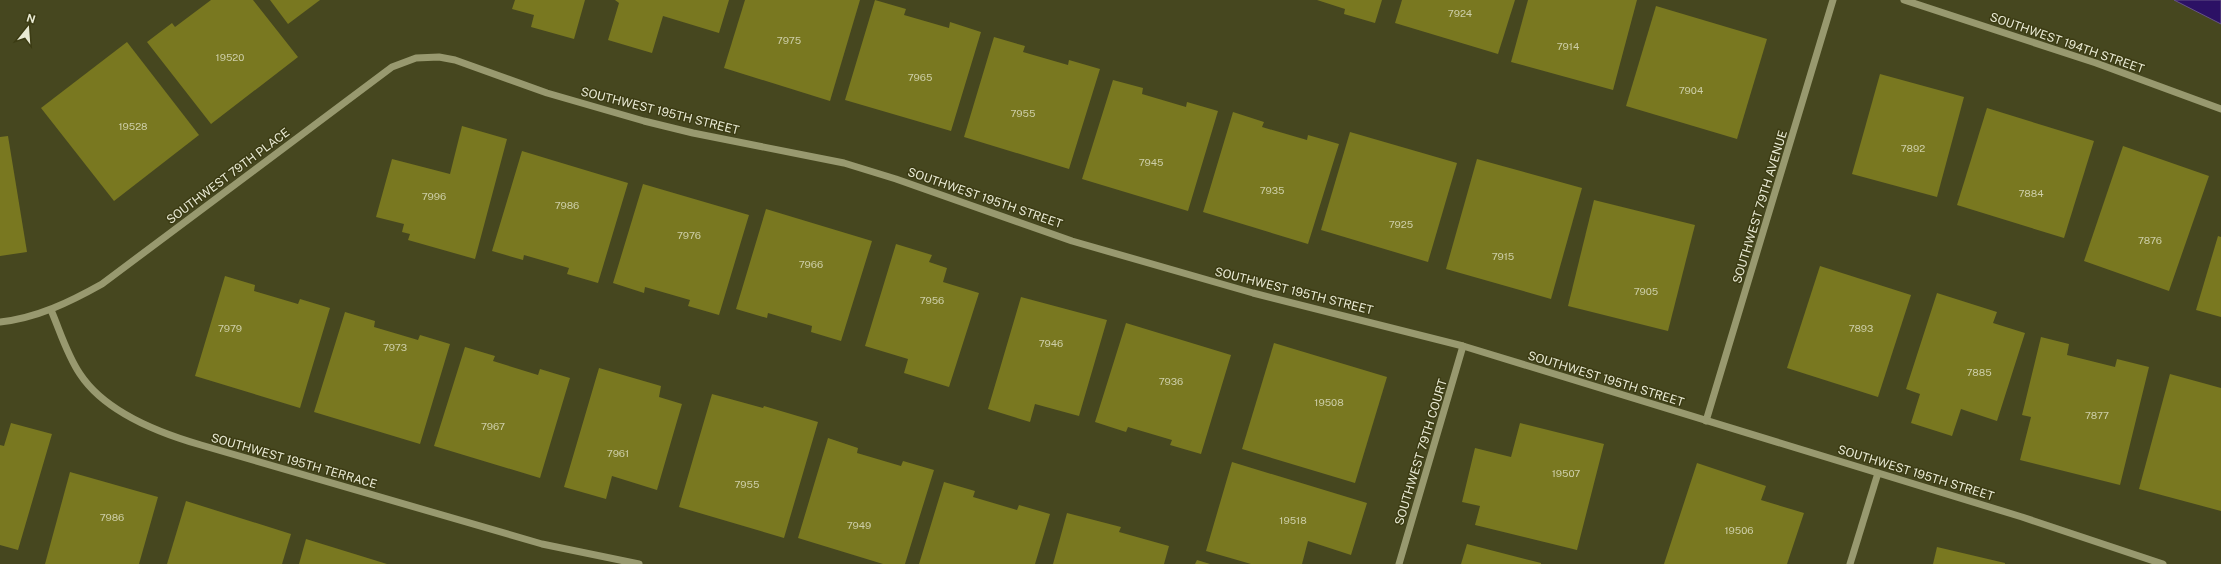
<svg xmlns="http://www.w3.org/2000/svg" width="2221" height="564" viewBox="0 0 2221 564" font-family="'Public Sans',sans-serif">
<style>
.water{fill:#2c1165;stroke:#655286}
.building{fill:#797820}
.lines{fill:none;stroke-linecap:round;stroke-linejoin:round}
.minor{stroke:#98996f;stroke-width:7}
.labels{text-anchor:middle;stroke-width:3;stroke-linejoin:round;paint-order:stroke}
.number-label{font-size:10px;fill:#cdcea7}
.street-label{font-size:12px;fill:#e9ead4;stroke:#3c3c14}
</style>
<rect width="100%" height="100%" fill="#46471f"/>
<polygon class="water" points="2174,0 2221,0 2221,24"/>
<g class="building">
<polygon points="211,0 253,0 298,57 211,124 147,42 172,23 175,27"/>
<polygon points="270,0 320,0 288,24"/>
<polygon points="515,0 585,0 574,39 531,27 534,15 512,9"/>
<polygon points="615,0 729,0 719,33 663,16 652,53 608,40 619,3"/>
<polygon points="745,0 860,0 830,101 724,68"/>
<polygon points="875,0 906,9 904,15 949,28 950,22 981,32 951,131 845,100"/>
<polygon points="1317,0 1382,0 1375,23 1344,14 1345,9"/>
<polygon points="1402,0 1515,0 1498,54 1395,23"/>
<polygon points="1528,0 1637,0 1613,90 1511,62"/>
<polygon points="1656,6 1767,39 1737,139 1626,106"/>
<polygon points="994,37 1025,46 1023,52 1068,65 1069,60 1100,69 1069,169 964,137"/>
<polygon points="127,42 199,135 114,201 41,108"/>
<polygon points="1880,74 1964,97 1937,197 1852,174"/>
<polygon points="1113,80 1143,88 1142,94 1186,107 1187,102 1218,111 1188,211 1082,179"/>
<polygon points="1987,108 2094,141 2064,238 1957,205"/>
<polygon points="1233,112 1264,122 1262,127 1307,140 1308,135 1339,144 1308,244 1203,212"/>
<polygon points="462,126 507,139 475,259 408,240 410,234 402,232 404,224 376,217 392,159 450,174"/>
<polygon points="1350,132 1457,163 1428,262 1321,230"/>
<polygon points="8,136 27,252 0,256 0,137"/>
<polygon points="2123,146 2209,176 2169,291 2084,261"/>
<polygon points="522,151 628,183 598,283 567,274 569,268 524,255 523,260 492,251"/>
<polygon points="1477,159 1582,188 1551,299 1446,269"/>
<polygon points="643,184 749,215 719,315 688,306 690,300 645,287 644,293 613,283"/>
<polygon points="1594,200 1695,225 1668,331 1568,306"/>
<polygon points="766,209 872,241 841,341 811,332 812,326 768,313 767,318 736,309"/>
<polygon points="2218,236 2221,237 2221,317 2196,310"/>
<polygon points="896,244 932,255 929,262 947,268 943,282 979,293 949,387 904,373 908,359 865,346"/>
<polygon points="1820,266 1911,295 1878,397 1787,368"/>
<polygon points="225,276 255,285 254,291 298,304 300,299 330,308 300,408 195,376"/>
<polygon points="1937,293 1997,312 1993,323 2025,333 1997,421 1961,409 1952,436 1911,423 1920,394 1906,389"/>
<polygon points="1021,297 1107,320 1079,416 1035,404 1030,422 988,409"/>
<polygon points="345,312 375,321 374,327 418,340 420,335 450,344 420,444 314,412"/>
<polygon points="1126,323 1231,355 1201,454 1170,445 1172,440 1128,427 1126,432 1095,422"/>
<polygon points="2041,337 2069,344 2067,355 2115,367 2117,359 2149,367 2120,485 2020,460 2031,417 2022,415"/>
<polygon points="1274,343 1387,377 1355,483 1242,449"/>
<polygon points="465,347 495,356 493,361 538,375 540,369 570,378 540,478 434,446"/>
<polygon points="599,368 661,386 659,397 682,404 657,490 612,476 606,499 564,487"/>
<polygon points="2170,374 2221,388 2221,511 2139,489"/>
<polygon points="712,394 763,408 764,406 818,422 784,538 679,507"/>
<polygon points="11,423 52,434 18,550 0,545 0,445 4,446"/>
<polygon points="1520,423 1604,444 1577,550 1475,525 1480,506 1462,502 1475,448 1511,457"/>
<polygon points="828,438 858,448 857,453 901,466 903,461 934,470 905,564 883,564 798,538"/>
<polygon points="1232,462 1367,503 1351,555 1308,541 1302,564 1251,564 1206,551"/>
<polygon points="1697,463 1766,486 1761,500 1804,513 1787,564 1664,564"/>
<polygon points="70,472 158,497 139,564 45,564"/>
<polygon points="944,482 975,491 973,497 1017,510 1019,505 1050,514 1035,564 919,564"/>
<polygon points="186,501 291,534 282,564 167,564"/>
<polygon points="1067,513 1121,527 1119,532 1169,546 1164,564 1053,564"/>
<polygon points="306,539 387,564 299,564"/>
<polygon points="1467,544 1541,563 1541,564 1461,564"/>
<polygon points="1937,547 2005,563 2005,564 1933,564"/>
<polygon points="1197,560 1210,564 1195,564"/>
</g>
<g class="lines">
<g class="minor">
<polyline points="1904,0 2096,63 2221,109"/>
<path d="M51,310C60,331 67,355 80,374C105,412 159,433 201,445L542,544L639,564"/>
<path d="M0,322C37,318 70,302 102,284L392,67L416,58L439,57L455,60L547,93L644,121L693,133L844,163L896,179L1072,241L1253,293L1463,346L2022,517L2163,564"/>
<polyline points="1706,421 1833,0"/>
<polyline points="1399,564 1463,346"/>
<polyline points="1850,564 1878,473"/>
</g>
</g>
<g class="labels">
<g class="number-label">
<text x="1460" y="17">7924</text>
<text x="789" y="44">7975</text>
<text x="1568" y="50">7914</text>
<text x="230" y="61">19520</text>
<text x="920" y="81">7965</text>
<text x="1691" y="94">7904</text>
<text x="1023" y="117">7955</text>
<text x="133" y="130">19528</text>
<text x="1913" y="152">7892</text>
<text x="1151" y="166">7945</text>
<text x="1272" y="194">7935</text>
<text x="2031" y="197">7884</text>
<text x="434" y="200">7996</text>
<text x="567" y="209">7986</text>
<text x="1401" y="228">7925</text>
<text x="689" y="239">7976</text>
<text x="2150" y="244">7876</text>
<text x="1503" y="260">7915</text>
<text x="811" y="268">7966</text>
<text x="1646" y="295">7905</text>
<text x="932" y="304">7956</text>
<text x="230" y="332">7979</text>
<text x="1861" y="332">7893</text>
<text x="1051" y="347">7946</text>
<text x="395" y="351">7973</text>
<text x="1979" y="376">7885</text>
<text x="1171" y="385">7936</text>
<text x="1329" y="406">19508</text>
<text x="2097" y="419">7877</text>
<text x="493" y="430">7967</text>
<text x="618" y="457">7961</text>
<text x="1566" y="477">19507</text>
<text x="747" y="488">7955</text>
<text x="112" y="521">7986</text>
<text x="1293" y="524">19518</text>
<text x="859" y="529">7949</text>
<text x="1739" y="534">19506</text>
</g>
<g class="street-label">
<text transform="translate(2067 43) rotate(19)" y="4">SOUTHWEST 194TH STREET</text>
<text transform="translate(660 111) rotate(14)" y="4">SOUTHWEST 195TH STREET</text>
<text transform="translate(228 176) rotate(-37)" y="4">SOUTHWEST 79TH PLACE</text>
<text transform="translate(985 198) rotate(19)" y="4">SOUTHWEST 195TH STREET</text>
<text transform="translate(1760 207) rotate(-73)" y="4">SOUTHWEST 79TH AVENUE</text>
<text transform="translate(1294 291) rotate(14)" y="4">SOUTHWEST 195TH STREET</text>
<text transform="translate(1606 379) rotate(17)" y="4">SOUTHWEST 195TH STREET</text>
<text transform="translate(1421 452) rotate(-73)" y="4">SOUTHWEST 79TH COURT</text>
<text transform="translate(294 461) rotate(16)" y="4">SOUTHWEST 195TH TERRACE</text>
<text transform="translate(1916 473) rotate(17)" y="4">SOUTHWEST 195TH STREET</text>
</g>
</g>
<g transform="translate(28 28) rotate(17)" stroke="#3c3c14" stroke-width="3" paint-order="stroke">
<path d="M0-3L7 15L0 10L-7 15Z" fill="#e9ead4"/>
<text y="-6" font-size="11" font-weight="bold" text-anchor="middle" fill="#e9ead4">N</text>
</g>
</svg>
